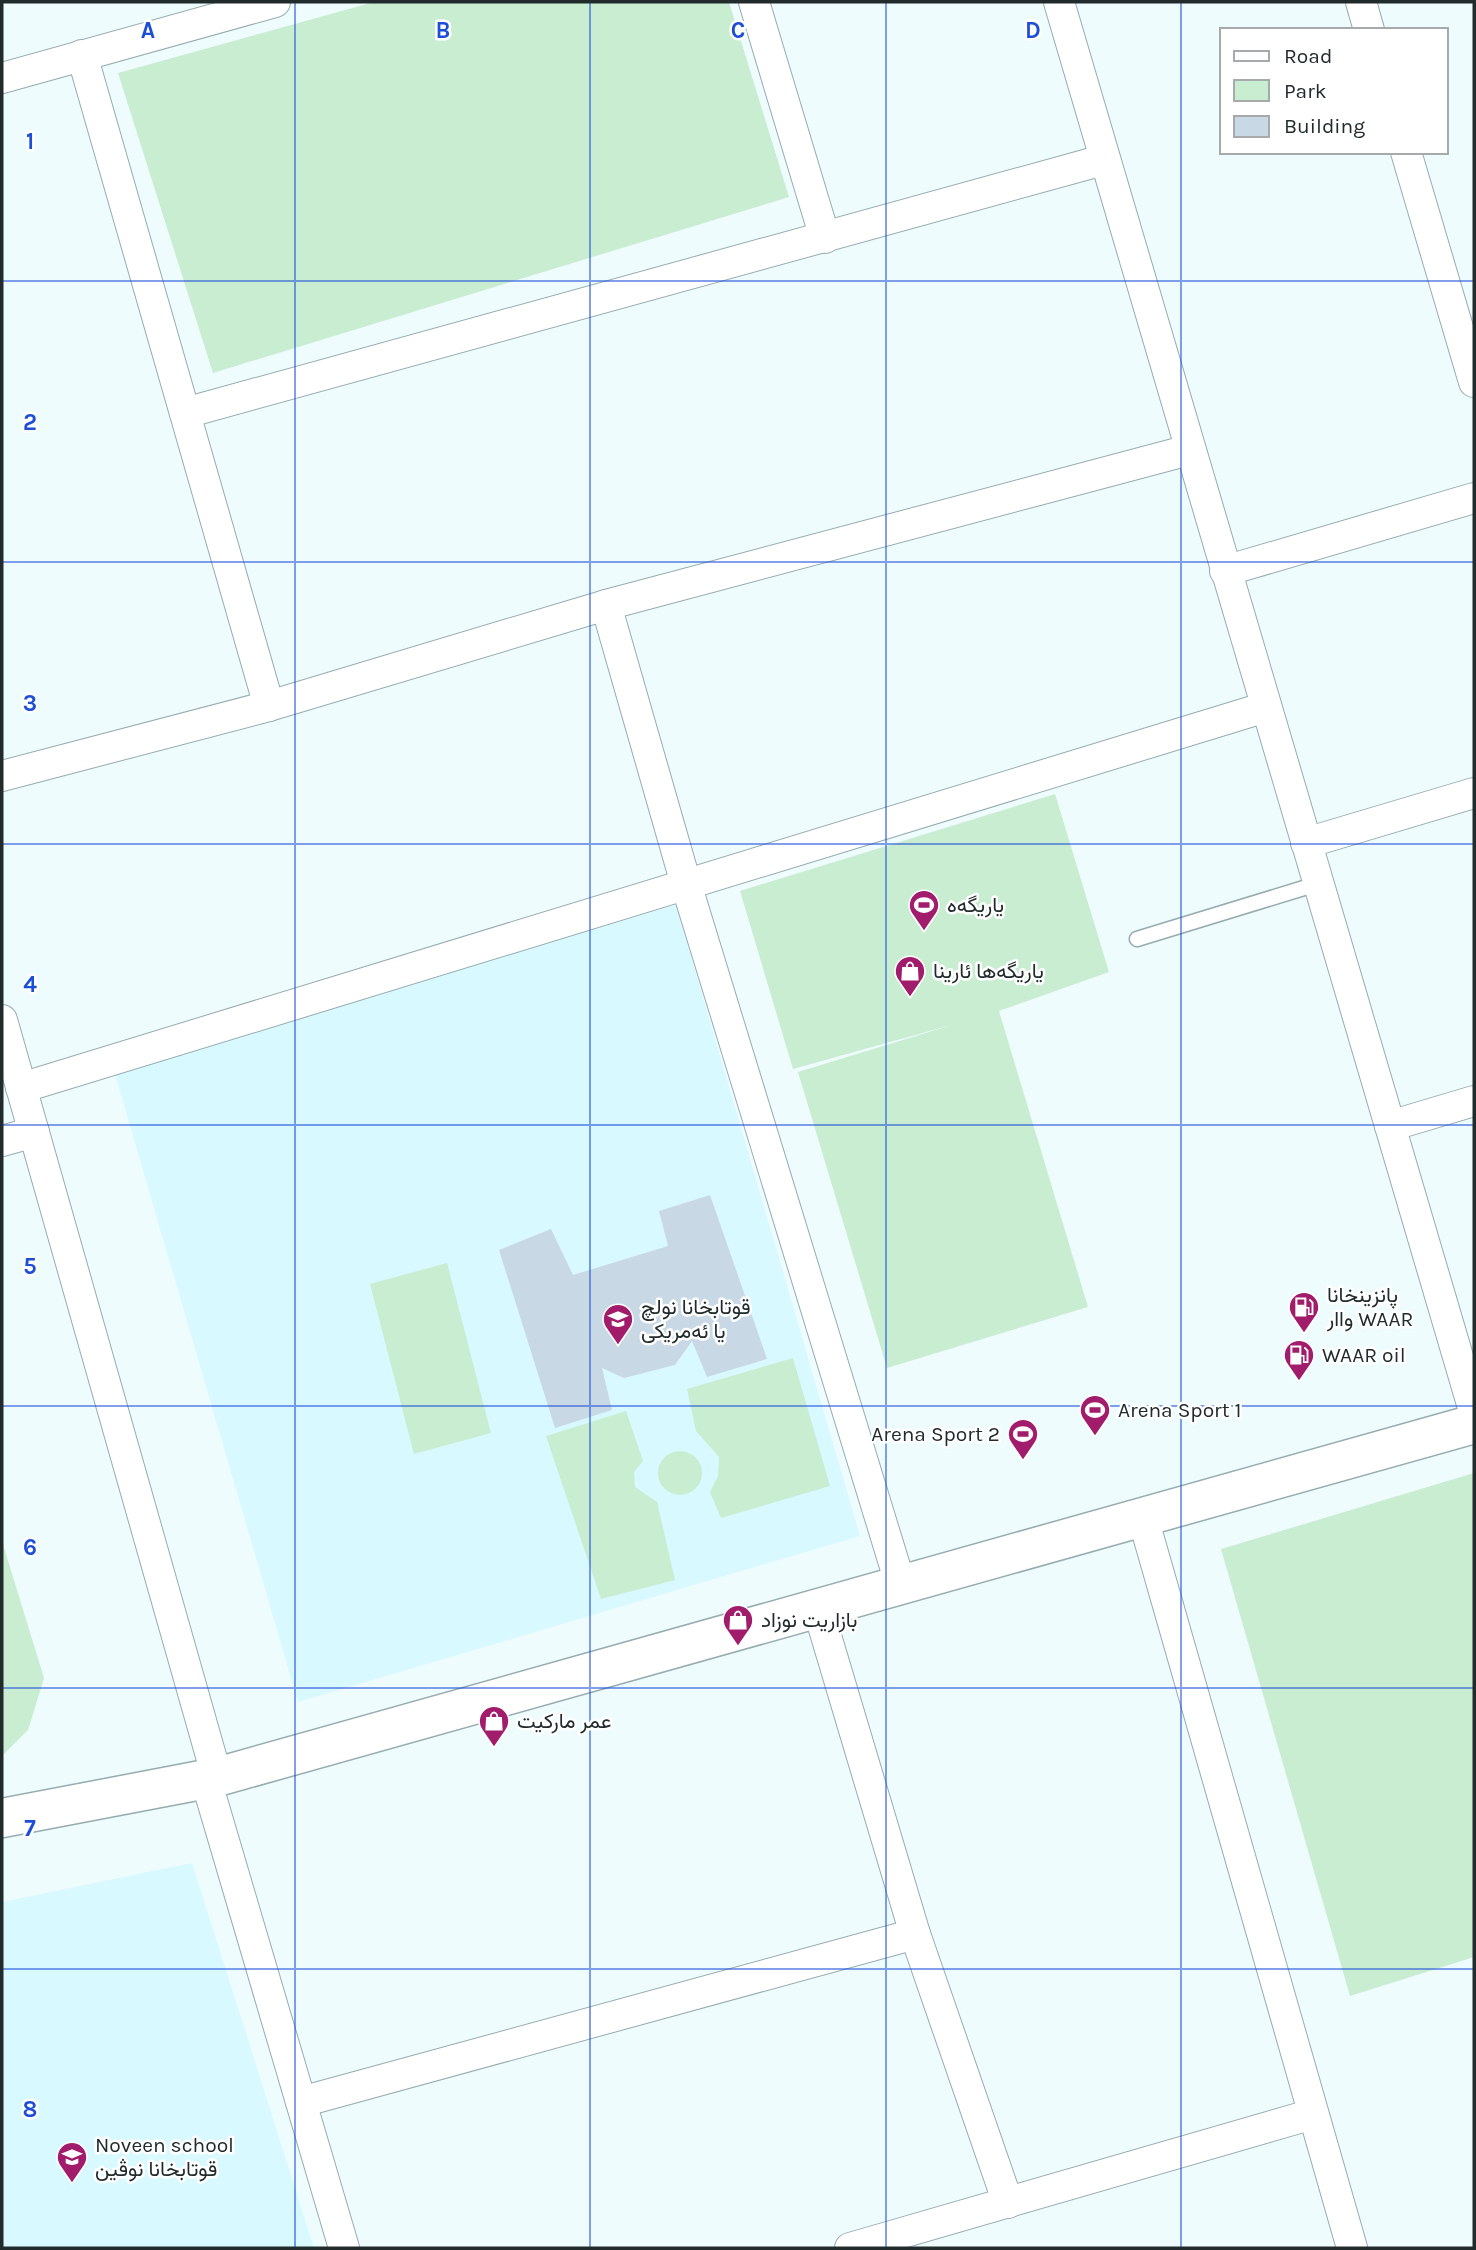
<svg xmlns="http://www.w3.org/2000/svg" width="1476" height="2250" viewBox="0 0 1476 2250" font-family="Karla,Vazirmatn,sans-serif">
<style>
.built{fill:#d8f9ff}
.green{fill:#c8edd0}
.building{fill:#c8d9e5}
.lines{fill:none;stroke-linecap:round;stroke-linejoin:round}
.lane-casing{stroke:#96acb0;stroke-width:17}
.street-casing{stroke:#96acb0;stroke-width:32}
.secondary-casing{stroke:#96acb0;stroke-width:41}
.lane{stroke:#fff;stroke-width:14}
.street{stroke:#fff;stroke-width:30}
.secondary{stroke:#fff;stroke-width:38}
.grid{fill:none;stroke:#1d4ed8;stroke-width:2;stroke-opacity:0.55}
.labels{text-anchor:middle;stroke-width:5;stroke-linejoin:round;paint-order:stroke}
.poi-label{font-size:21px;fill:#222b2c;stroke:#fff;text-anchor:start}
.grid-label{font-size:23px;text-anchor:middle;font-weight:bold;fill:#1d4ed8;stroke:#fff;stroke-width:5;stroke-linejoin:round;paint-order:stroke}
</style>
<rect width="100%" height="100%" fill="#eefcfe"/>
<g class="built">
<polygon points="676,905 860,1536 298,1702 114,1071"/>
<polygon points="192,1863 314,2248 2,2248 2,1902"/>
</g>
<g class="green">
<polygon points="374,2 729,2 789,197 213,373 118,73"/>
<polygon points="1055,794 1109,972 999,1011 1088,1307 887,1368 798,1072 955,1024 793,1069 740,891"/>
<polygon points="447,1263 491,1433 414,1454 370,1284"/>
<polygon points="793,1358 830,1486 721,1518 710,1492 718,1476 719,1457 696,1431 687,1389"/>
<polygon points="626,1411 643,1461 634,1472 635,1487 657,1502 675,1580 601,1599 546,1436"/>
<circle cx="680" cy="1473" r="22"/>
<polygon points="1474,1473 1474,1957 1350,1996 1221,1549"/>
<polygon points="2,1541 44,1678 28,1730 2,1756"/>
</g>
<polygon class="building" points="710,1195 767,1359 707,1377 692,1341 675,1365 624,1378 602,1368 612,1410 555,1428 499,1250 551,1229 573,1275 668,1246 659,1211"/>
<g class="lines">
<g class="lane-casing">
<polyline id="lane" points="1137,939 1317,884"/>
</g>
<g class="street-casing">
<g id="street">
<polyline points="754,2 825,238"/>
<polyline points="1059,2 1474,1411"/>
<polyline points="1361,2 1369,30"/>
<polyline points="82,55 269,706"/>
<polyline points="2,78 275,2"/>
<polyline points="1406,152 1474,382"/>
<polyline points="185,413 1103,160"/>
<polyline points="1225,571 1474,498"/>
<polyline points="606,605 686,884 901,1586"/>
<polyline points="2,776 269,706 606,605 1189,450"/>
<polyline points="1306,843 1474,793"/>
<polyline points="2,1020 217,1777"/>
<polyline points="21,1088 1266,707"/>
<polyline points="1390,1126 1474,1101"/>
<polyline points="2,1141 34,1132"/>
<polyline points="1143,1518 1352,2248"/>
<polyline points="818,1609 915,1934 1008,2203"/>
<polyline points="206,1780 344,2248"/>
<polyline points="301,2102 915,1934"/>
<polyline points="850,2248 1313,2114"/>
</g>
</g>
<g class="secondary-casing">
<polyline id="secondary" points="2,1818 217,1777 1474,1424"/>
</g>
<use href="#lane" class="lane"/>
<use href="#street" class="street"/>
<use href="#secondary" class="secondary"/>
</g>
<path class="grid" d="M295,2V2248M590,2V2248M886,2V2248M1181,2V2248M2,281H1474M2,562H1474M2,844H1474M2,1125H1474M2,1406H1474M2,1688H1474M2,1969H1474"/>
<defs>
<g id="stadium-pin" transform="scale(1.575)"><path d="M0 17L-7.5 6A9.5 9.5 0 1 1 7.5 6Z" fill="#a11c6b" stroke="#fff"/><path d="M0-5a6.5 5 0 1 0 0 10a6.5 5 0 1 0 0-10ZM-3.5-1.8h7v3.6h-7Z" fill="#fff"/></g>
<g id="shop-pin" transform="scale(1.575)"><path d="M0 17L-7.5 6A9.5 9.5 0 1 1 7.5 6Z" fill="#a11c6b" stroke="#fff"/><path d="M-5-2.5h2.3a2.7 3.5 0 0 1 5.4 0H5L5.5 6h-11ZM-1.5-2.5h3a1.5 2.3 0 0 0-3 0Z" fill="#fff"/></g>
<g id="fuel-pin" transform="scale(1.575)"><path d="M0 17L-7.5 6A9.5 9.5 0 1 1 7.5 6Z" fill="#a11c6b" stroke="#fff"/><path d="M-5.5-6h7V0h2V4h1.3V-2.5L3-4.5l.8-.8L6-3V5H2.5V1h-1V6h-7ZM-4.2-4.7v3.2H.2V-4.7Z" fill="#fff"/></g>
<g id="school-pin" transform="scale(1.575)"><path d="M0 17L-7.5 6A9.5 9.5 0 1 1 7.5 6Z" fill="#a11c6b" stroke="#fff"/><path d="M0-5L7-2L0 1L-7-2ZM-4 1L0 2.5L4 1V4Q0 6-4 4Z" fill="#fff"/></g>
</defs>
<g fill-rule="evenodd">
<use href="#stadium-pin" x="924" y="905"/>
<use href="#shop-pin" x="910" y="971"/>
<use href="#fuel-pin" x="1304" y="1307"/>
<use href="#school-pin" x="618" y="1319"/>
<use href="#fuel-pin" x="1299" y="1355"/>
<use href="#stadium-pin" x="1095" y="1410"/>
<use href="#stadium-pin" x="1023" y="1434"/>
<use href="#shop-pin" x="738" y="1620"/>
<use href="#shop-pin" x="494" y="1721"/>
<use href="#school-pin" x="72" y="2157"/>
</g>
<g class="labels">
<g class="poi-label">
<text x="947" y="912">یاریگه‌ه</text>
<text x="933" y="978">ياريگەها ئارينا</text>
<text x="1327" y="1302">پانزینخانا<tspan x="1327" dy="24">واار WAAR</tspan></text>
<text x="641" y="1314">قوتابخانا نولچ<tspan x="641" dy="24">يا ئەمريكى</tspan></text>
<text x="1322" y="1362">WAAR oil</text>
<text x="1118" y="1417">Arena Sport 1</text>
<text x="1000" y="1441" text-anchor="end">Arena Sport 2</text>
<text x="761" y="1627">بازاريت نوزاد</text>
<text x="517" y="1728">عمر ماركيت</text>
<text x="95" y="2152">Noveen school<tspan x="95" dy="24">قوتابخانا نوڤين</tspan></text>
</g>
</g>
<g class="grid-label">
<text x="148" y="38">A</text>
<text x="443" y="38">B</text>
<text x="738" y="38">C</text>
<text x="1033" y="38">D</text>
<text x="30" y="149">1</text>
<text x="30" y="430">2</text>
<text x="30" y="711">3</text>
<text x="30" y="992">4</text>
<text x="30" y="1274">5</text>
<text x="30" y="1555">6</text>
<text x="30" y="1836">7</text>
<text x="30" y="2117">8</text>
</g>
<rect width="1476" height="2250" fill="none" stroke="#222b2c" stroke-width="7"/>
<rect x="1220" y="28" width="228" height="126" fill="#ffffff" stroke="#a7aaab" stroke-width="2"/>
<rect x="1234" y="51" width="35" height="10" fill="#ffffff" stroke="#a7aaab" stroke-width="2"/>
<text x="1284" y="63" font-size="21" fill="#222b2c">Road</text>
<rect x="1234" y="80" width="35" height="21" fill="#c8edd0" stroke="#a7aaab" stroke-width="2"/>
<text x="1284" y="98" font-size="21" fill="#222b2c">Park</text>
<rect x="1234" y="116" width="35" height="21" fill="#c8d9e5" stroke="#a7aaab" stroke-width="2"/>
<text x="1284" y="133" font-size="21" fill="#222b2c">Building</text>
</svg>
